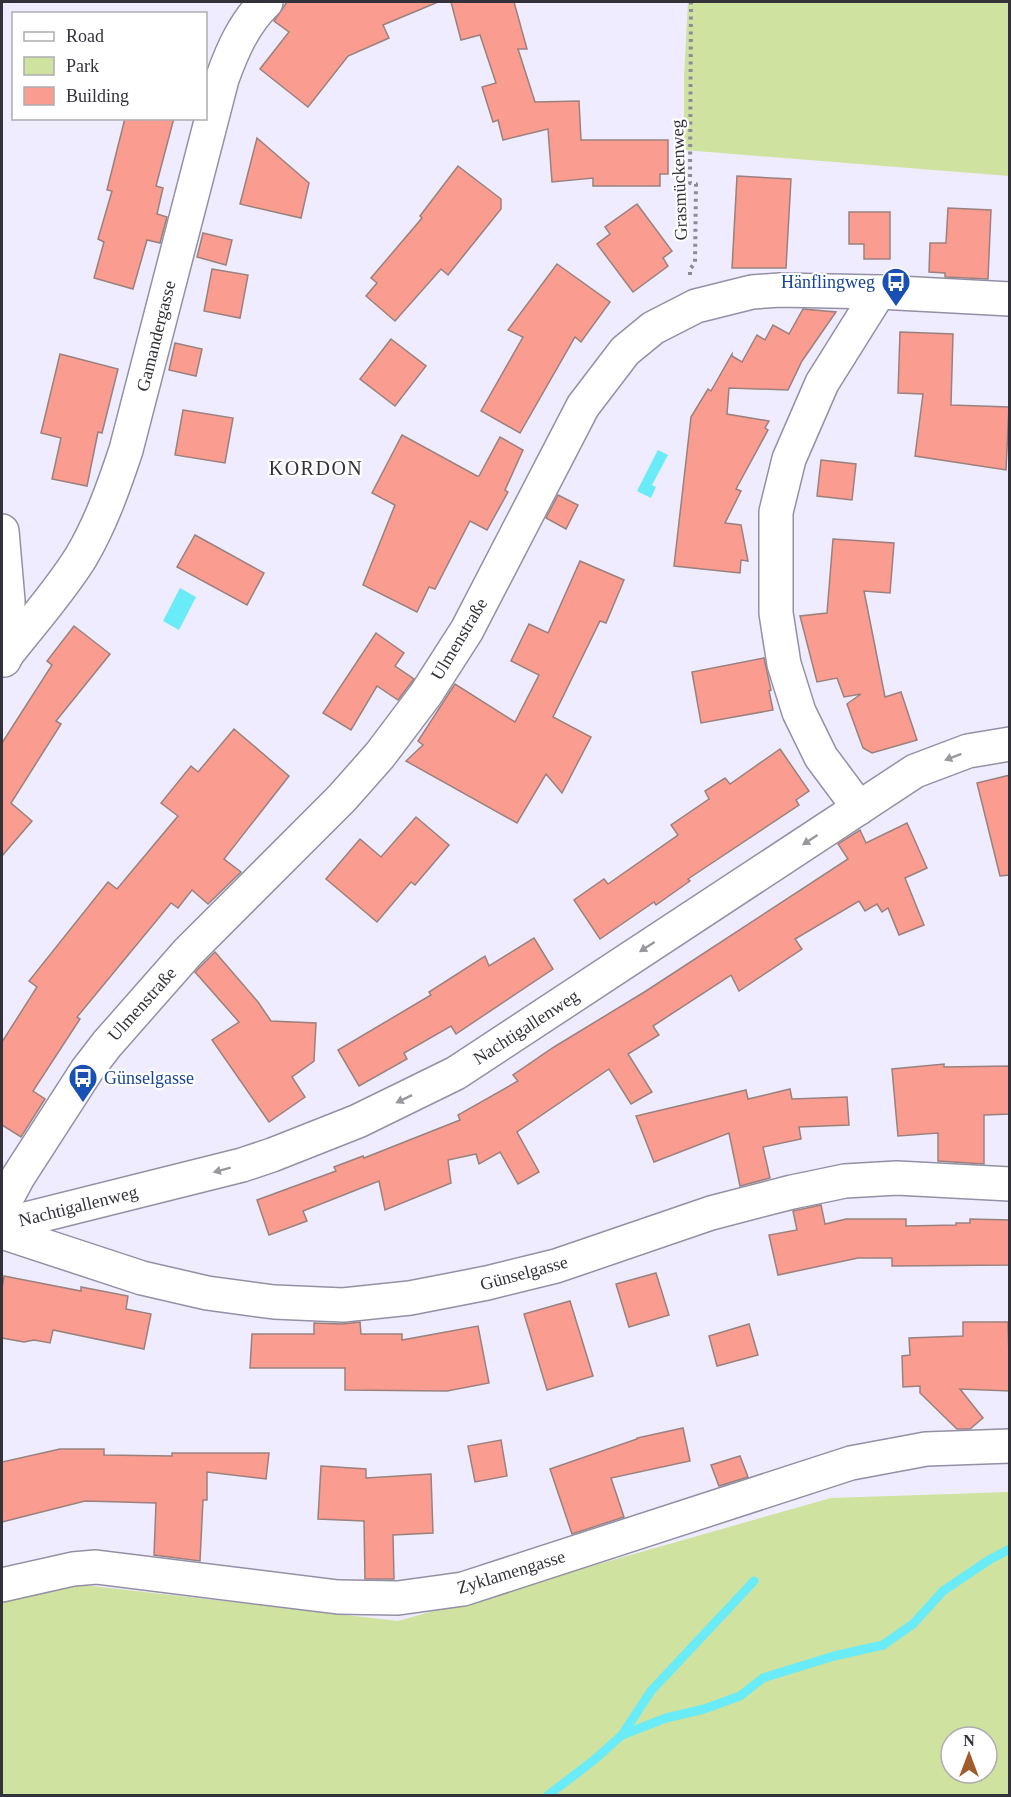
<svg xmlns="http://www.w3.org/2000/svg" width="1011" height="1797" viewBox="0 0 1011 1797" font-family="'Times New Roman',serif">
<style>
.green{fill:#cfe29f;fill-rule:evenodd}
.water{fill:#6aebf8}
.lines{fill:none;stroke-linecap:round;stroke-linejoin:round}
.stream{stroke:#6aebf8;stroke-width:9}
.building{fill:#fa9c90;stroke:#9a817d;stroke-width:1.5}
.minor-casing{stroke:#9390a5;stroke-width:36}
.path{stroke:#8d8b98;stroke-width:4;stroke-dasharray:3 4.5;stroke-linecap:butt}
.minor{stroke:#fff;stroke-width:33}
.oneway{fill:#99989c}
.labels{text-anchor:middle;stroke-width:4.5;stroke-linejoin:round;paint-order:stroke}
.street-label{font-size:18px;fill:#33313a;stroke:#fff}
.transit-label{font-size:18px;fill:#164399;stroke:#fff;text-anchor:end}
.neighbourhood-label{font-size:20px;letter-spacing:1.5px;fill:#33313a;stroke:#fff}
</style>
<rect width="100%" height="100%" fill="#efecff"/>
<g class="green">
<polygon points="688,2 1009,2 1009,176 684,150 684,77"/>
<path d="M1009,1492V1795L2,1796V1603L75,1584L398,1621L831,1498ZM951,1737H987V1773H951Z"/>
</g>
<g class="water">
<polygon points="658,450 668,455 652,485 656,487 651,498 637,491"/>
<polygon points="180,588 196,597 179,630 163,621"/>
</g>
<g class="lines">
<g class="stream">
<polyline points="622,1735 651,1691 754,1581"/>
<polyline points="547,1796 594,1760 622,1735 666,1718 704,1709 740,1696 763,1678 834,1656 883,1645 913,1624 943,1591 989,1560 1010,1549"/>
</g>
</g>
<g class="building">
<polygon points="287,2 438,2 383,25 389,38 348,56 308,107 260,69 289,32 274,21"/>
<polygon points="451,2 514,2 527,49 518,49 535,102 579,101 581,140 668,140 668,174 660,174 660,186 593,186 593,178 552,182 548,129 503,140 498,120 493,122 482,87 496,83 480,35 461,40"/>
<polygon points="125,118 174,118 156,186 163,188 157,214 167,217 160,243 147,240 133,289 94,278 104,242 98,239 112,191 107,190"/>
<polygon points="257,138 309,183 301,218 240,204"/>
<polygon points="458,166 501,199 501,209 448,275 441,269 395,321 366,296 377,283 371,278 422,218 420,216"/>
<polygon points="737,176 791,179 786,268 732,268"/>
<polygon points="637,204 672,251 663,258 668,266 633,292 597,244 610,234 605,227"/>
<polygon points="948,208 991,210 988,279 945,277 945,273 929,272 930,243 946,243"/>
<polygon points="849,212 890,212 890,259 864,259 864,244 849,244"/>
<polygon points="203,233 232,240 226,265 197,257"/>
<polygon points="557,264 610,302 581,342 575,337 520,433 481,411 523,337 508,330"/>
<polygon points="212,269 248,275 240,318 204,311"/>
<polygon points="803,309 836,312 802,361 788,390 729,388 727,414 769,421 765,428 768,430 736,489 741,491 725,523 741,525 748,561 741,560 740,573 674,566 691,417 708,389 711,391 732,354 732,356 742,362 757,335 765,340 773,325 789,334"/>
<polygon points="900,332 953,334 951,405 1009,407 1006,470 915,456 923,394 898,393"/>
<polygon points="391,339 426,366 395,406 360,379"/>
<polygon points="175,343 202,349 196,376 169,370"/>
<polygon points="60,354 118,369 102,433 98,432 87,486 52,479 61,438 41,433"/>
<polygon points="183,410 233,418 225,463 175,455"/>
<polygon points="402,435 477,476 479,476 500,437 523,450 505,490 508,492 487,530 470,521 435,589 429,587 417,612 363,585 395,505 372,493"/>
<polygon points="821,460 856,464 852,500 817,496"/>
<polygon points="558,495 578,505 566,529 546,518"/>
<polygon points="195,535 264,573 247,605 177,567"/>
<polygon points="833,539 894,543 890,593 864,591 885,697 901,692 917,740 872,753 863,748 847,704 861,694 844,697 837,678 817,682 800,616 827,613"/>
<polygon points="580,561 624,580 606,623 600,621 553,717 591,737 562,793 546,774 517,823 406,761 423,745 418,741 455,684 515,722 539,675 511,661 529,624 548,633"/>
<polygon points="74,626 110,654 56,721 61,724 11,803 32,821 2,856 2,743 52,665 47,661"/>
<polygon points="376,633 404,653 395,666 414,679 398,700 377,686 351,730 323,713"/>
<polygon points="764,658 771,690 769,691 773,710 701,723 692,672"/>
<polygon points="234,729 289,776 224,859 241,872 208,904 192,890 178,908 171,903 77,1017 80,1019 33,1091 45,1099 21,1137 2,1125 2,1042 37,987 29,981 108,882 117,889 178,816 161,803 191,766 198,772"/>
<polygon points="780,749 809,791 796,800 799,805 688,879 690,881 656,905 654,902 600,939 574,900 604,879 608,884 678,835 671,825 709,799 705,791 725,778 730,784"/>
<polygon points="1010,775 1010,875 1000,876 977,783"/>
<polygon points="416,817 449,845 415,885 411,882 377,922 326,879 360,839 381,857"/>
<polygon points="907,823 927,868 905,878 924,925 899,935 888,908 882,912 877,904 865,911 859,901 795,939 802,949 739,991 731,975 653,1026 659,1035 628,1054 652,1092 631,1104 609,1069 517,1132 539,1172 518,1184 500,1152 479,1164 476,1154 448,1160 451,1183 385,1210 379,1181 303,1211 307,1221 269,1235 257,1200 336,1171 334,1167 363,1156 364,1158 460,1120 458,1115 518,1081 513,1075 554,1047 646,991 848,859 838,844 860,830 866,843"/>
<polygon points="534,938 553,969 456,1034 451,1026 404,1053 407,1059 359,1086 338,1050 431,995 429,992 485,956 489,966"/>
<polygon points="215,952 258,1002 271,1021 316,1023 314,1061 292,1077 305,1097 269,1122 212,1040 239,1022 195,972"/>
<polygon points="944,1064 944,1067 1010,1066 1010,1114 984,1115 984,1164 938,1161 938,1133 898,1136 892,1069"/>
<polygon points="790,1089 792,1099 847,1097 849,1125 799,1127 801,1139 763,1147 770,1178 740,1186 729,1133 654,1162 636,1116 746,1090 748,1099"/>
<polygon points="821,1205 825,1224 846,1219 906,1219 906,1226 956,1225 956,1223 970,1223 970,1219 1010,1220 1010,1265 892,1266 892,1258 858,1258 778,1275 769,1235 797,1230 793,1211"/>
<polygon points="656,1273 669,1315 629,1327 616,1284"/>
<polygon points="4,1276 81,1291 81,1287 128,1296 126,1309 151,1314 144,1349 53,1330 50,1343 34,1340 24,1342 2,1338 2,1289"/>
<polygon points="570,1301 593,1376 547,1390 524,1314"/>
<polygon points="360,1322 361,1334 402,1334 402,1340 478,1326 489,1383 447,1391 345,1390 345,1368 250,1368 252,1334 314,1334 314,1323 342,1324"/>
<polygon points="963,1322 1008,1322 1010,1391 960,1389 983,1418 970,1429 957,1429 920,1393 920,1386 903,1387 902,1356 910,1355 909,1338 963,1336"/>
<polygon points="749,1324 758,1355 717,1366 709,1336"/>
<polygon points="683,1428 690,1461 611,1478 624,1517 572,1534 550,1469 637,1439 637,1438"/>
<polygon points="501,1440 507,1476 475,1482 468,1446"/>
<polygon points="60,1449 104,1449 104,1455 172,1456 172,1453 269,1453 266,1479 207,1472 207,1500 203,1500 200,1561 154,1555 156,1503 85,1501 2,1522 2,1462"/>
<polygon points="740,1456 748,1477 719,1486 711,1465"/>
<polygon points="321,1466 366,1469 366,1478 431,1474 433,1533 393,1535 394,1579 365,1579 364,1521 318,1519"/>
</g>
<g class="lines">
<g class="minor-casing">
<g id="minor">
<polyline points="2,531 8,601 7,654 4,660"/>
<path d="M7,654C32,622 60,591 81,557C101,523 114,486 126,450L222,79C232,51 244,23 266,2"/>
<polyline points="859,808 821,757 799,712 784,664 776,613 776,512 789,459 822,383 879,292"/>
<polyline points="2,1207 18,1177 87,1070 107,1044 188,952 342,798 380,755 426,694 467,630 583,406 625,351 653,328 696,306 752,292 780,290 879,292 1010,299"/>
<polyline points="2,1225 242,1165 272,1155 358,1121 456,1073 915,771 968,751 1010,744"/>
<polyline points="2,1232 142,1278 207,1293 274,1302 343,1305 410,1298 487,1283 556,1266 711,1213 792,1192 845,1181 897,1178 1010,1184"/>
<polyline points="2,1585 73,1569 96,1567 338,1597 398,1598 463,1589 851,1463 926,1449 1010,1446"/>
</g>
</g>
<polyline class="path" points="690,275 690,269 695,263 696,184 690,183 691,2"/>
<use href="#minor" class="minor"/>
</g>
<defs><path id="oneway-solid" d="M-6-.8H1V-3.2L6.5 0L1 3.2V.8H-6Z" transform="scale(1.5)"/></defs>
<g class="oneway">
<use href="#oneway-solid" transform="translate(953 757) rotate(159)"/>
<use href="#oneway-solid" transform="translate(810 840) rotate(147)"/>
<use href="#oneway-solid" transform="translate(647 947) rotate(147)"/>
<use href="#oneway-solid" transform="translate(404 1099) rotate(154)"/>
<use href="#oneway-solid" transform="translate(222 1170) rotate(165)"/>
</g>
<defs>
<g id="bus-pin" transform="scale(1.5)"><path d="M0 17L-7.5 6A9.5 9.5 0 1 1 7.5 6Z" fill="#1a4fb4" stroke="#fff"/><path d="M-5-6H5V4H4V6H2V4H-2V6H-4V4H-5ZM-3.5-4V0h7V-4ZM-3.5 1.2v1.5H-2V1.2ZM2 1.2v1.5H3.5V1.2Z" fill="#fff"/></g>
</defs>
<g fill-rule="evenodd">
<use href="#bus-pin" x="896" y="282"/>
<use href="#bus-pin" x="83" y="1078"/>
</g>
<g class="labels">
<g class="street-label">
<text transform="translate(679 180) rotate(-92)" y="6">Grasmückenweg</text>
<text transform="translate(156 336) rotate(-76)" y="6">Gamandergasse</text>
<text transform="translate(459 639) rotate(-59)" y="6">Ulmenstraße</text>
<text transform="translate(142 1004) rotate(-48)" y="6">Ulmenstraße</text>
<text transform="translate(526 1027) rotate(-33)" y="6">Nachtigallenweg</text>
<text transform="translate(78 1206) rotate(-14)" y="6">Nachtigallenweg</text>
<text transform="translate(524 1273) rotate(-15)" y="6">Günselgasse</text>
<text transform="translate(511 1572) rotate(-17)" y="6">Zyklamengasse</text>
</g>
<g class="transit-label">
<text x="875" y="288">Hänflingweg</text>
<text x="104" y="1084" text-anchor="start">Günselgasse</text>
</g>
<g class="neighbourhood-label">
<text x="316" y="475">KORDON</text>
</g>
</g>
<rect width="1011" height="1797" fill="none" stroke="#33313a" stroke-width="6"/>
<rect x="12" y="12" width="195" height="108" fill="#ffffff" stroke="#adadb0" stroke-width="1.5"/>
<rect x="24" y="32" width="30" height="9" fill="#ffffff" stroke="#adadb0" stroke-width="1.5"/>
<text x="66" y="42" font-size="18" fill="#33313a">Road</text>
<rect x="24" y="57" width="30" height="18" fill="#cfe29f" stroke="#adadb0" stroke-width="1.5"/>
<text x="66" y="72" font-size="18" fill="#33313a">Park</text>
<rect x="24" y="87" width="30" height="18" fill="#fa9c90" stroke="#adadb0" stroke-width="1.5"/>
<text x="66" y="102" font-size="18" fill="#33313a">Building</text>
<g transform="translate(969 1755)"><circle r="28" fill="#ffffff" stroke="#adadb0" stroke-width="1.5"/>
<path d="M0-4.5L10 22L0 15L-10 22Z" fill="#a05c2d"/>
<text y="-9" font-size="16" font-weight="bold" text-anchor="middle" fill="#33313a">N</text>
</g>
</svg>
